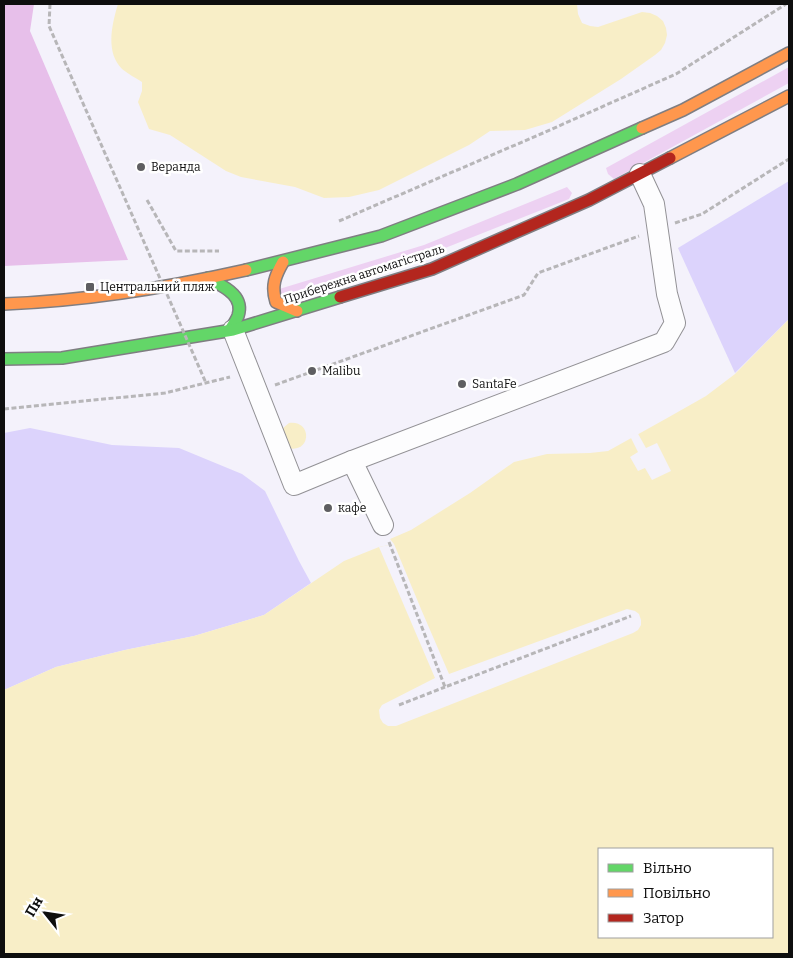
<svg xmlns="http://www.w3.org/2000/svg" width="793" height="958" viewBox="0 0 793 958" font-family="Bitter,serif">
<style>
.green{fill:#edd1f2}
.forest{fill:#e7bfea}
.sand{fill:#dcd3fc}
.water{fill:#f8eec7;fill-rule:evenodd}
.pier{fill:#f4f2fb}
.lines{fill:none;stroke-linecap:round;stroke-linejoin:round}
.street-casing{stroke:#929195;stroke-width:22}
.fast-casing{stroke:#7f7e82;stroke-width:14}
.slow-casing{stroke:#7f7e82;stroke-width:14}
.jam-casing{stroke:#7f7e82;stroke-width:14}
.path{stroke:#b7b6b8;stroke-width:3;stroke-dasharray:5 2.5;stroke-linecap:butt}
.street{stroke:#fdfdfe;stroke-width:20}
.fast{stroke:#63d668;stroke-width:11}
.slow{stroke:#ff974d;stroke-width:11}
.jam{stroke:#b3261e;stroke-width:11}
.path-bridge{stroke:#b7b6b8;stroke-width:3;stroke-dasharray:5 2.5;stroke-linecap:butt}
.poi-dot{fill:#5e5e61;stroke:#fff;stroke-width:2}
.labels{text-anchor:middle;stroke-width:5;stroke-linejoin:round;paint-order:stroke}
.poi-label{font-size:12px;fill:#0e0e0e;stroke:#fff;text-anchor:start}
.street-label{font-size:12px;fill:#0e0e0e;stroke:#fff}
</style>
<rect width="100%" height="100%" fill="#f4f2fb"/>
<g class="green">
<polygon points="789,67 789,83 614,179 608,174 606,168"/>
<polygon points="567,187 572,193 569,199 425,256 281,301 276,290 424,245"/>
</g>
<polygon class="forest" points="4,4 34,4 30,31 128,260 4,266"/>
<g class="sand">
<polygon points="789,181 789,319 735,373 678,248"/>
<polygon points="30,428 112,445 179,448 242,474 265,491 299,561 311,583 264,615 194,636 125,650 56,667 4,690 4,433"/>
</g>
<g class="water">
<path d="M118,4H577L578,14L582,23L590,26L598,27L642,12L650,13L657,16L663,21L666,28L667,35L665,43L661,50L655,55L621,79L552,122L525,130L490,131L469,145L379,190L349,197L324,198L295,187L241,177L226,171L170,135L149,129L138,102L142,91V82C136,78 128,74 122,69C105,52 112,24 118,4Z"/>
<path d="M789,319V954H4V690L56,667L125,650L194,636L264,615L344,561L379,547L394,544L390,539L411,530L470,493L514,462L547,454L590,453L608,451L669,417L706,396L735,374ZM599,849H772V937H599Z"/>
<path d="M289,423C313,420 311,454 288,448L282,429Z"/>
</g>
<g class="pier">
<polygon points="637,432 646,448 657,443 671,471 652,480 645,468 638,471 630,457 638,452 630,436"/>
<polygon points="394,544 421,609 449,674 627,609 635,611 639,614 641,620 641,625 638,630 633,633 396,726 388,726 383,723 380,718 379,710 382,705 435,678 379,547"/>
</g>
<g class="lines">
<g class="street-casing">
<g id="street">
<polyline points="233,330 294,485 352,461 664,342 675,323 667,294 654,204 640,174"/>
<polyline points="352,461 383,525"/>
</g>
</g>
<g class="fast-casing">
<g id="fast">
<polyline points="246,270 381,236 517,184 642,128"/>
<path d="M208,278C222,286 245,295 238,316C236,321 233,325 230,330"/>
<polyline points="4,359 62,358 233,330 340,297"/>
</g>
</g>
<g class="slow-casing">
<g id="slow">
<polyline points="642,128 683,110 789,53"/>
<polyline points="670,158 789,96"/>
<path d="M283,262C275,276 271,286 276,302L297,311"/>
<path d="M4,304C85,301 166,288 246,270"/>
</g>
</g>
<g class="jam-casing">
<polyline id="jam" points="340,297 432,269 589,200 670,158"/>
</g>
<g class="path">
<polyline points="147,200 176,251 219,251"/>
<polyline points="339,221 543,133 676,74 786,4"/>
<polyline points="675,223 702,214 789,159"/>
<polyline points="275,385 524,295 538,273 639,236"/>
<polyline points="4,409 165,393 230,377"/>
<polyline points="389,542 445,687 631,616"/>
<polyline points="399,705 445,687"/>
</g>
<use href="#street" class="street"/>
<use href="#fast" class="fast"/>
<use href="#slow" class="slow"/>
<use href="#jam" class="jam"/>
<polyline class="path-bridge" points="50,4 49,26 206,383"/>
</g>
<g class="poi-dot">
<circle cx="141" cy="167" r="5"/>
<rect x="85" y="282" width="10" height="10" rx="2.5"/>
<circle cx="312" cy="371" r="5"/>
<circle cx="462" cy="384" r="5"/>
<circle cx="328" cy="508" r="5"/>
</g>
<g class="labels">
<g class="poi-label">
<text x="151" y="171">Веранда</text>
<text x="100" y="291">Центральний пляж</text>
<text x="322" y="375">Malibu</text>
<text x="472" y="388">SantaFe</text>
<text x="338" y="512">кафе</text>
</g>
<g class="street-label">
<text transform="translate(364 274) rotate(-18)" y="4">Прибережна автомагістраль</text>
</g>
</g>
<rect width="793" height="958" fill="none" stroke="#0e0e0e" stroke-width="10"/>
<rect x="598" y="848" width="175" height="90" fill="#ffffff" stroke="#9f9f9f"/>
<rect x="608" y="864" width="25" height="8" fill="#63d668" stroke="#9f9f9f"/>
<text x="643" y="873" font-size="15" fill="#0e0e0e">Вільно</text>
<rect x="608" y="889" width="25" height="8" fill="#ff974d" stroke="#9f9f9f"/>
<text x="643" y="898" font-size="15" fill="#0e0e0e">Повільно</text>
<rect x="608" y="914" width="25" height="8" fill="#b3261e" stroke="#9f9f9f"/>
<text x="643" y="923" font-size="15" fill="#0e0e0e">Затор</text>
<g transform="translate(45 913) rotate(300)" stroke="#ffffff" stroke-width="4" paint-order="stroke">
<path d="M0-4L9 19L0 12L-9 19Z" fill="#0e0e0e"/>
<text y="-8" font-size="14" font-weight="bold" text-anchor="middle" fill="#0e0e0e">Пн</text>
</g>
</svg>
